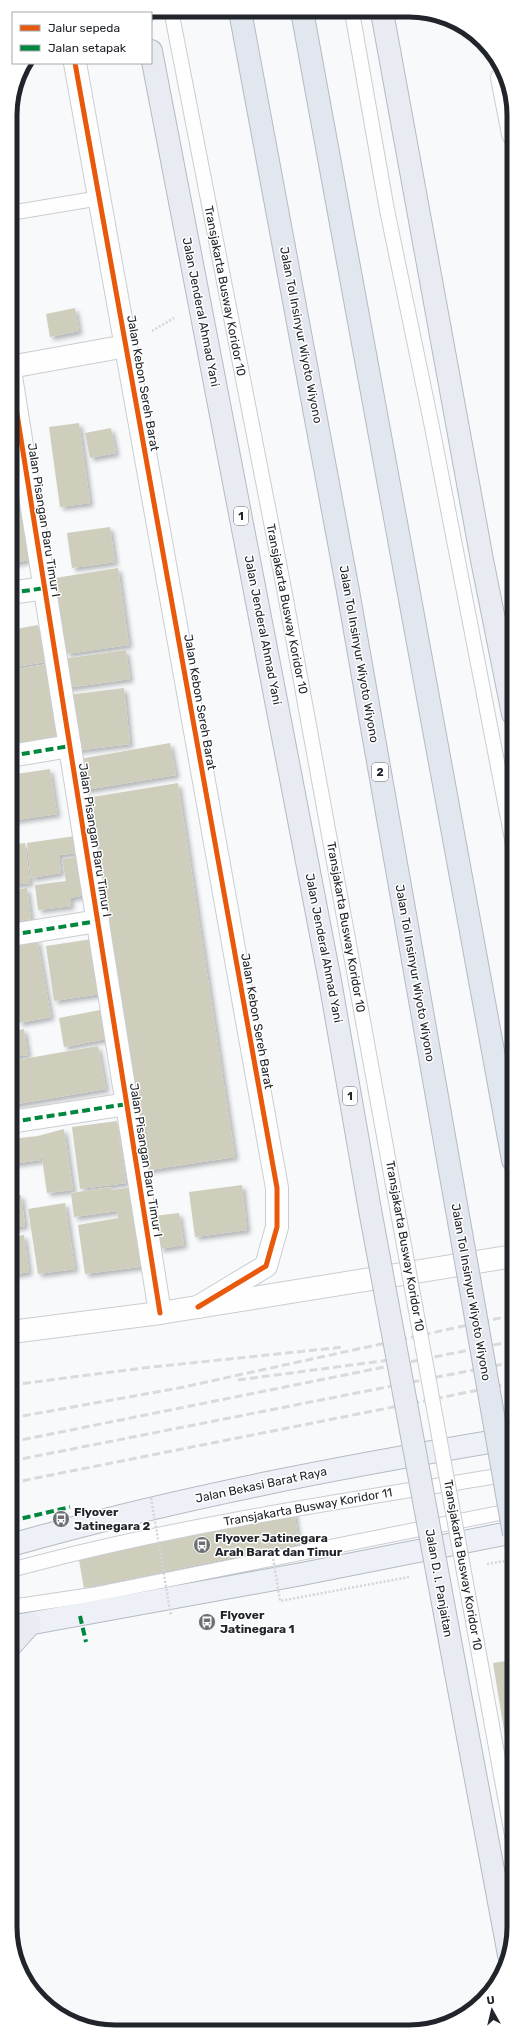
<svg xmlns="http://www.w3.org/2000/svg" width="524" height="2042" viewBox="0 0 524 2042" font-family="Rubik,sans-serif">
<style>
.building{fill:#cfcebc;filter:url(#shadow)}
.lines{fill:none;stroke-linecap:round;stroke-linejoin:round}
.service-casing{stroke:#cacdd1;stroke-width:16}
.minor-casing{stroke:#cacdd1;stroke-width:24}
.tertiary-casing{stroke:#cacdd1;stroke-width:24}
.primary-casing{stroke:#b4bac3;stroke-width:24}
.trunk-casing{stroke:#b4bac3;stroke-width:24}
.motorway-casing{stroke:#b4bac3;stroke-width:24}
.path{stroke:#d5d5d6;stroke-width:2.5;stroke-dasharray:2 2;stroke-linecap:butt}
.service{stroke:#fefefe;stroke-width:14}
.minor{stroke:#fefefe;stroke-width:22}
.tertiary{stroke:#fefefe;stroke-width:22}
.primary{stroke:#edf0f6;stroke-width:22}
.trunk{stroke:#e8ecf2;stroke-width:22}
.motorway{stroke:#e2e7ef;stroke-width:22}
.rail{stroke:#d9dadb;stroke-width:3;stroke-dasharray:8 4;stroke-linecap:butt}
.service-bridge-casing{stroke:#cacdd1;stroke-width:16;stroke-linecap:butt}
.trunk-bridge-casing{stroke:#b4bac3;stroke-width:24;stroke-linecap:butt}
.motorway-bridge-casing{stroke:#b4bac3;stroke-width:24;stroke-linecap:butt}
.path-bridge{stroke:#d5d5d6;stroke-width:2.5;stroke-dasharray:2 2;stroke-linecap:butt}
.service-bridge{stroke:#fefefe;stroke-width:14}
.trunk-bridge{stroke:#e8ecf2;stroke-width:22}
.motorway-bridge{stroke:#e2e7ef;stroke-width:22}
.quiet{stroke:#00873e;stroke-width:4;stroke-dasharray:8 4;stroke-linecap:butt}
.cycleway-casing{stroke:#fff;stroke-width:8}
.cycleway{stroke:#e8590c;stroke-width:5}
.labels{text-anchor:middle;stroke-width:3;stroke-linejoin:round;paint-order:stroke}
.shield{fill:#fff;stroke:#64666b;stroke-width:1}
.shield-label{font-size:11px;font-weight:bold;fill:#21252b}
.street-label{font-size:12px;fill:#21252b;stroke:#fff}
.poi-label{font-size:12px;font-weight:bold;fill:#21252b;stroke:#fff;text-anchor:start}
.rim{fill:none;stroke:#21252b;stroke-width:5}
</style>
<defs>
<filter id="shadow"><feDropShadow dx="3.5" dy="3.5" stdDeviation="2" flood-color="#0004"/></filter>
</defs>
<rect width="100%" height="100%" fill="#f7f9fb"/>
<g class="building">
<polygon points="75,308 79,331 50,337 46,314"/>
<polygon points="79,423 90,503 60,507 49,427"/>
<polygon points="111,428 116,453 90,458 85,433"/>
<polygon points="15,454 20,486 10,487 10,455"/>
<polygon points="17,493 29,560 10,564 10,494"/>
<polygon points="110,527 115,562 72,568 67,533"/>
<polygon points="118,568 129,645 66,654 55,578"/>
<polygon points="38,625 45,662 10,668 10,630"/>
<polygon points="126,650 130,679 66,688 62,659"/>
<polygon points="48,664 61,738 10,747 10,670"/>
<polygon points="124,688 130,744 74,751 67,695"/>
<polygon points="170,743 176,775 79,791 74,760"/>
<polygon points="50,769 57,814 10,821 10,775"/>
<polygon points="178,783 235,1157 143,1171 86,798"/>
<polygon points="75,836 77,853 59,855 61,873 31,878 27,843"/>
<polygon points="25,843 30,883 11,885 11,845"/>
<polygon points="84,856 90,894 70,898 71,906 38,910 35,885 66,881 62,859"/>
<polygon points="27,888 31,919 11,922 11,890"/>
<polygon points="37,939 51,1017 19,1023 11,978 11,944"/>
<polygon points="92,939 100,994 54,1001 46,946"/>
<polygon points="105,1009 111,1038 64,1047 59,1018"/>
<polygon points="24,1029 28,1055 11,1057 11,1031"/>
<polygon points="98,1046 106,1089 11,1105 11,1061"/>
<polygon points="117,1121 126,1183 80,1189 72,1127"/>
<polygon points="64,1129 73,1190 47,1193 41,1151 41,1160 11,1164 11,1139 38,1136"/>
<polygon points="242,1185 247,1230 195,1237 189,1192"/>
<polygon points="111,1187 112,1190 133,1187 146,1266 85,1274 78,1225 118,1218 117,1211 74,1217 71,1193"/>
<polygon points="21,1195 25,1226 11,1228 11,1196"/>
<polygon points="65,1203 75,1269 38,1274 28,1209"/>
<polygon points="179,1213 184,1245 160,1249 154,1216"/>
<polygon points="24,1235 29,1272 11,1275 11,1237"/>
<polygon points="294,1511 299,1544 84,1588 79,1560 166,1536"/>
<polygon points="512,1660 514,1671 514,1778 512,1778 493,1663"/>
</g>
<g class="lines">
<g class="service-casing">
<g id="service">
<polyline points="171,10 285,594 397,1207"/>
<polyline points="352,12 387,210 432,427 513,844"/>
<polyline points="10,213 100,198"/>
<path d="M11,1570C175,1525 343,1501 511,1474"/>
<polyline points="11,1607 92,1595 514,1510"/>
<polyline points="481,1665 514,1846"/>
</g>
</g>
<g class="minor-casing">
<g id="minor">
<polyline points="502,78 513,134"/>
<polyline points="10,367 126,346"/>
<polyline points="10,370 160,1313"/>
<polyline points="10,593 45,588"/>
<polyline points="10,756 70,746"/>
<polyline points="11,935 98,921"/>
<polyline points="11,1122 127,1104"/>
</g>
</g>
<g class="tertiary-casing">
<g id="tertiary">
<polyline points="75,63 277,1188 277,1227 266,1266 198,1307"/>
<polyline points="11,1332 160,1313 514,1256"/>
</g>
</g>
<g class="primary-casing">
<g id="primary">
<path d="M11,1545C176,1498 345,1466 514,1438"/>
<polyline points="11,1627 302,1574 514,1532"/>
</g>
</g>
<g class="trunk-casing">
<g id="trunk">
<polyline points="143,10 144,13"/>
<polyline points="382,12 482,560 513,714"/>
<polyline points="151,51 330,981 370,1210"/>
<polyline points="11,1645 30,1624"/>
<polyline points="456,1673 509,1955"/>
</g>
</g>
<g class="motorway-casing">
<polyline id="motorway" points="302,11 513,1160"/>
</g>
<polyline class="path" points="152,331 174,318"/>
<use href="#service" class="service"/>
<use href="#minor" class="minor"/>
<use href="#tertiary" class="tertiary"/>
<use href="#primary" class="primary"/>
<use href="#trunk" class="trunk"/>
<use href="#motorway" class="motorway"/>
<g class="rail">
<polyline points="238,1380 397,1359"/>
<polyline points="11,1385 143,1368 344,1347"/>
<polyline points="11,1418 179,1388 514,1315"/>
<polyline points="11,1442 514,1341"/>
<polyline points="11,1461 514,1362"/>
<polyline points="11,1483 514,1383"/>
</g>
<g class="service-bridge-casing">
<polyline id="service-bridge" points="397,1207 481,1665"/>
</g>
<g class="trunk-bridge-casing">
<polyline id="trunk-bridge" points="370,1210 456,1673"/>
</g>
<g class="motorway-bridge-casing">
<polyline id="motorway-bridge" points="240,11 348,591 514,1534"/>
</g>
<g class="path-bridge">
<polyline points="151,1498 171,1616"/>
<polyline points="272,1551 280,1601 409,1577"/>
<polyline points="487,1564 504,1561"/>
</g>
<use href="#service-bridge" class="service-bridge"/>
<use href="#trunk-bridge" class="trunk-bridge"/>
<use href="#motorway-bridge" class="motorway-bridge"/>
<g class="quiet">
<polyline points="10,593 45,588 46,590"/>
<polyline points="10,756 70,746"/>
<polyline points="11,935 98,921"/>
<polyline points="11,1122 127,1104"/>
<polyline points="11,1521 70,1507"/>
<polyline points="80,1616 86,1642"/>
</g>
<g class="cycleway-casing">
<g id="cycleway">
<polyline points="75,63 277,1188 277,1227 266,1266 198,1307"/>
<polyline points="10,370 160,1313"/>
</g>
</g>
<use href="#cycleway" class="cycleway"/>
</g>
<defs>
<g id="bus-disc" transform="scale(0.9)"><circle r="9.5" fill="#6c6f74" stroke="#fff"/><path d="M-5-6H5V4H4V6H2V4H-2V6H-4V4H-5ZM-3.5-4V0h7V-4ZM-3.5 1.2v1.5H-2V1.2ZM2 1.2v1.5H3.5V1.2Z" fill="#fff"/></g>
</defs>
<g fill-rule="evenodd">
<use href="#bus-disc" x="61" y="1519"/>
<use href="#bus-disc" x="202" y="1545"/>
<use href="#bus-disc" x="207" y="1622"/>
</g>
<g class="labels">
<g class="shield">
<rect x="234" y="507" width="14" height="18" rx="3"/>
<rect x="372" y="763" width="16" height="18" rx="3"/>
<rect x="343" y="1087" width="14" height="18" rx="3"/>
</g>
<g class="shield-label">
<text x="241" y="520">1</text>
<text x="380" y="776">2</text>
<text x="350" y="1100">1</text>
</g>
<g class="street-label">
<text transform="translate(225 291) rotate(79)" y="4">Transjakarta Busway Koridor 10</text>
<text transform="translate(201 312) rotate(79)" y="4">Jalan Jenderal Ahmad Yani</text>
<text transform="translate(301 335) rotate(79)" y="4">Jalan Tol Insinyur Wiyoto Wiyono</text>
<text transform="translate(143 383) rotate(80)" y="4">Jalan Kebon Sereh Barat</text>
<text transform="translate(44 520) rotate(81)" y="4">Jalan Pisangan Baru Timur I</text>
<text transform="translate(287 609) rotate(79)" y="4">Transjakarta Busway Koridor 10</text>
<text transform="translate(263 630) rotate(79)" y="4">Jalan Jenderal Ahmad Yani</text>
<text transform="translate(359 654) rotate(80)" y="4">Jalan Tol Insinyur Wiyoto Wiyono</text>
<text transform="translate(200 702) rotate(80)" y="4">Jalan Kebon Sereh Barat</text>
<text transform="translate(95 840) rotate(81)" y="4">Jalan Pisangan Baru Timur I</text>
<text transform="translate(346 927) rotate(80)" y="4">Transjakarta Busway Koridor 10</text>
<text transform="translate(324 948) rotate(79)" y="4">Jalan Jenderal Ahmad Yani</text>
<text transform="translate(415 973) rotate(80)" y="4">Jalan Tol Insinyur Wiyoto Wiyono</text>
<text transform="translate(257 1021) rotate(80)" y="4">Jalan Kebon Sereh Barat</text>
<text transform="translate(146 1160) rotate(81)" y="4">Jalan Pisangan Baru Timur I</text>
<text transform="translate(405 1246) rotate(80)" y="4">Transjakarta Busway Koridor 10</text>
<text transform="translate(471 1292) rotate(80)" y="4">Jalan Tol Insinyur Wiyoto Wiyono</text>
<text transform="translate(261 1485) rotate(-12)" y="4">Jalan Bekasi Barat Raya</text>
<text transform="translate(308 1507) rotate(-10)" y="4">Transjakarta Busway Koridor 11</text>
<text transform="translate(463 1565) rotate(80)" y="4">Transjakarta Busway Koridor 10</text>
<text transform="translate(439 1583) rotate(80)" y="4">Jalan D. I. Panjaitan</text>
</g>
<g class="poi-label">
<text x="74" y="1516">Flyover<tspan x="74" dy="14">Jatinegara 2</tspan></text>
<text x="215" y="1542">Flyover Jatinegara<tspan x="215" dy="14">Arah Barat dan Timur</tspan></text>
<text x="220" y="1619">Flyover<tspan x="220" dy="14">Jatinegara 1</tspan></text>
</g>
</g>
<path d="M0 0H524V2042H0ZM115 17H409A98 98 0 0 1 507 115V1927A98 98 0 0 1 409 2025H115A98 98 0 0 1 17 1927V115A98 98 0 0 1 115 17Z" fill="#fff" fill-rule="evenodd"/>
<path class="rim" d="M115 17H409A98 98 0 0 1 507 115V1927A98 98 0 0 1 409 2025H115A98 98 0 0 1 17 1927V115A98 98 0 0 1 115 17Z"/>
<rect x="12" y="12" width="140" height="52" fill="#ffffff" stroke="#a6a8aa"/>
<rect x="20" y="25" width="20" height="6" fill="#e8590c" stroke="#a6a8aa"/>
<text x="48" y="32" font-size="12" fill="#21252b">Jalur sepeda</text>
<rect x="20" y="45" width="20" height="6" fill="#00873e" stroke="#a6a8aa"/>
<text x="48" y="52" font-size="12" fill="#21252b">Jalan setapak</text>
<g transform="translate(492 2010) rotate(352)" stroke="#ffffff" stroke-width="3" paint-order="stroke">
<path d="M0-3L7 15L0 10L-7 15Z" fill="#21252b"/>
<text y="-6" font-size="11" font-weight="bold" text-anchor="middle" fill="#21252b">U</text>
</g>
</svg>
